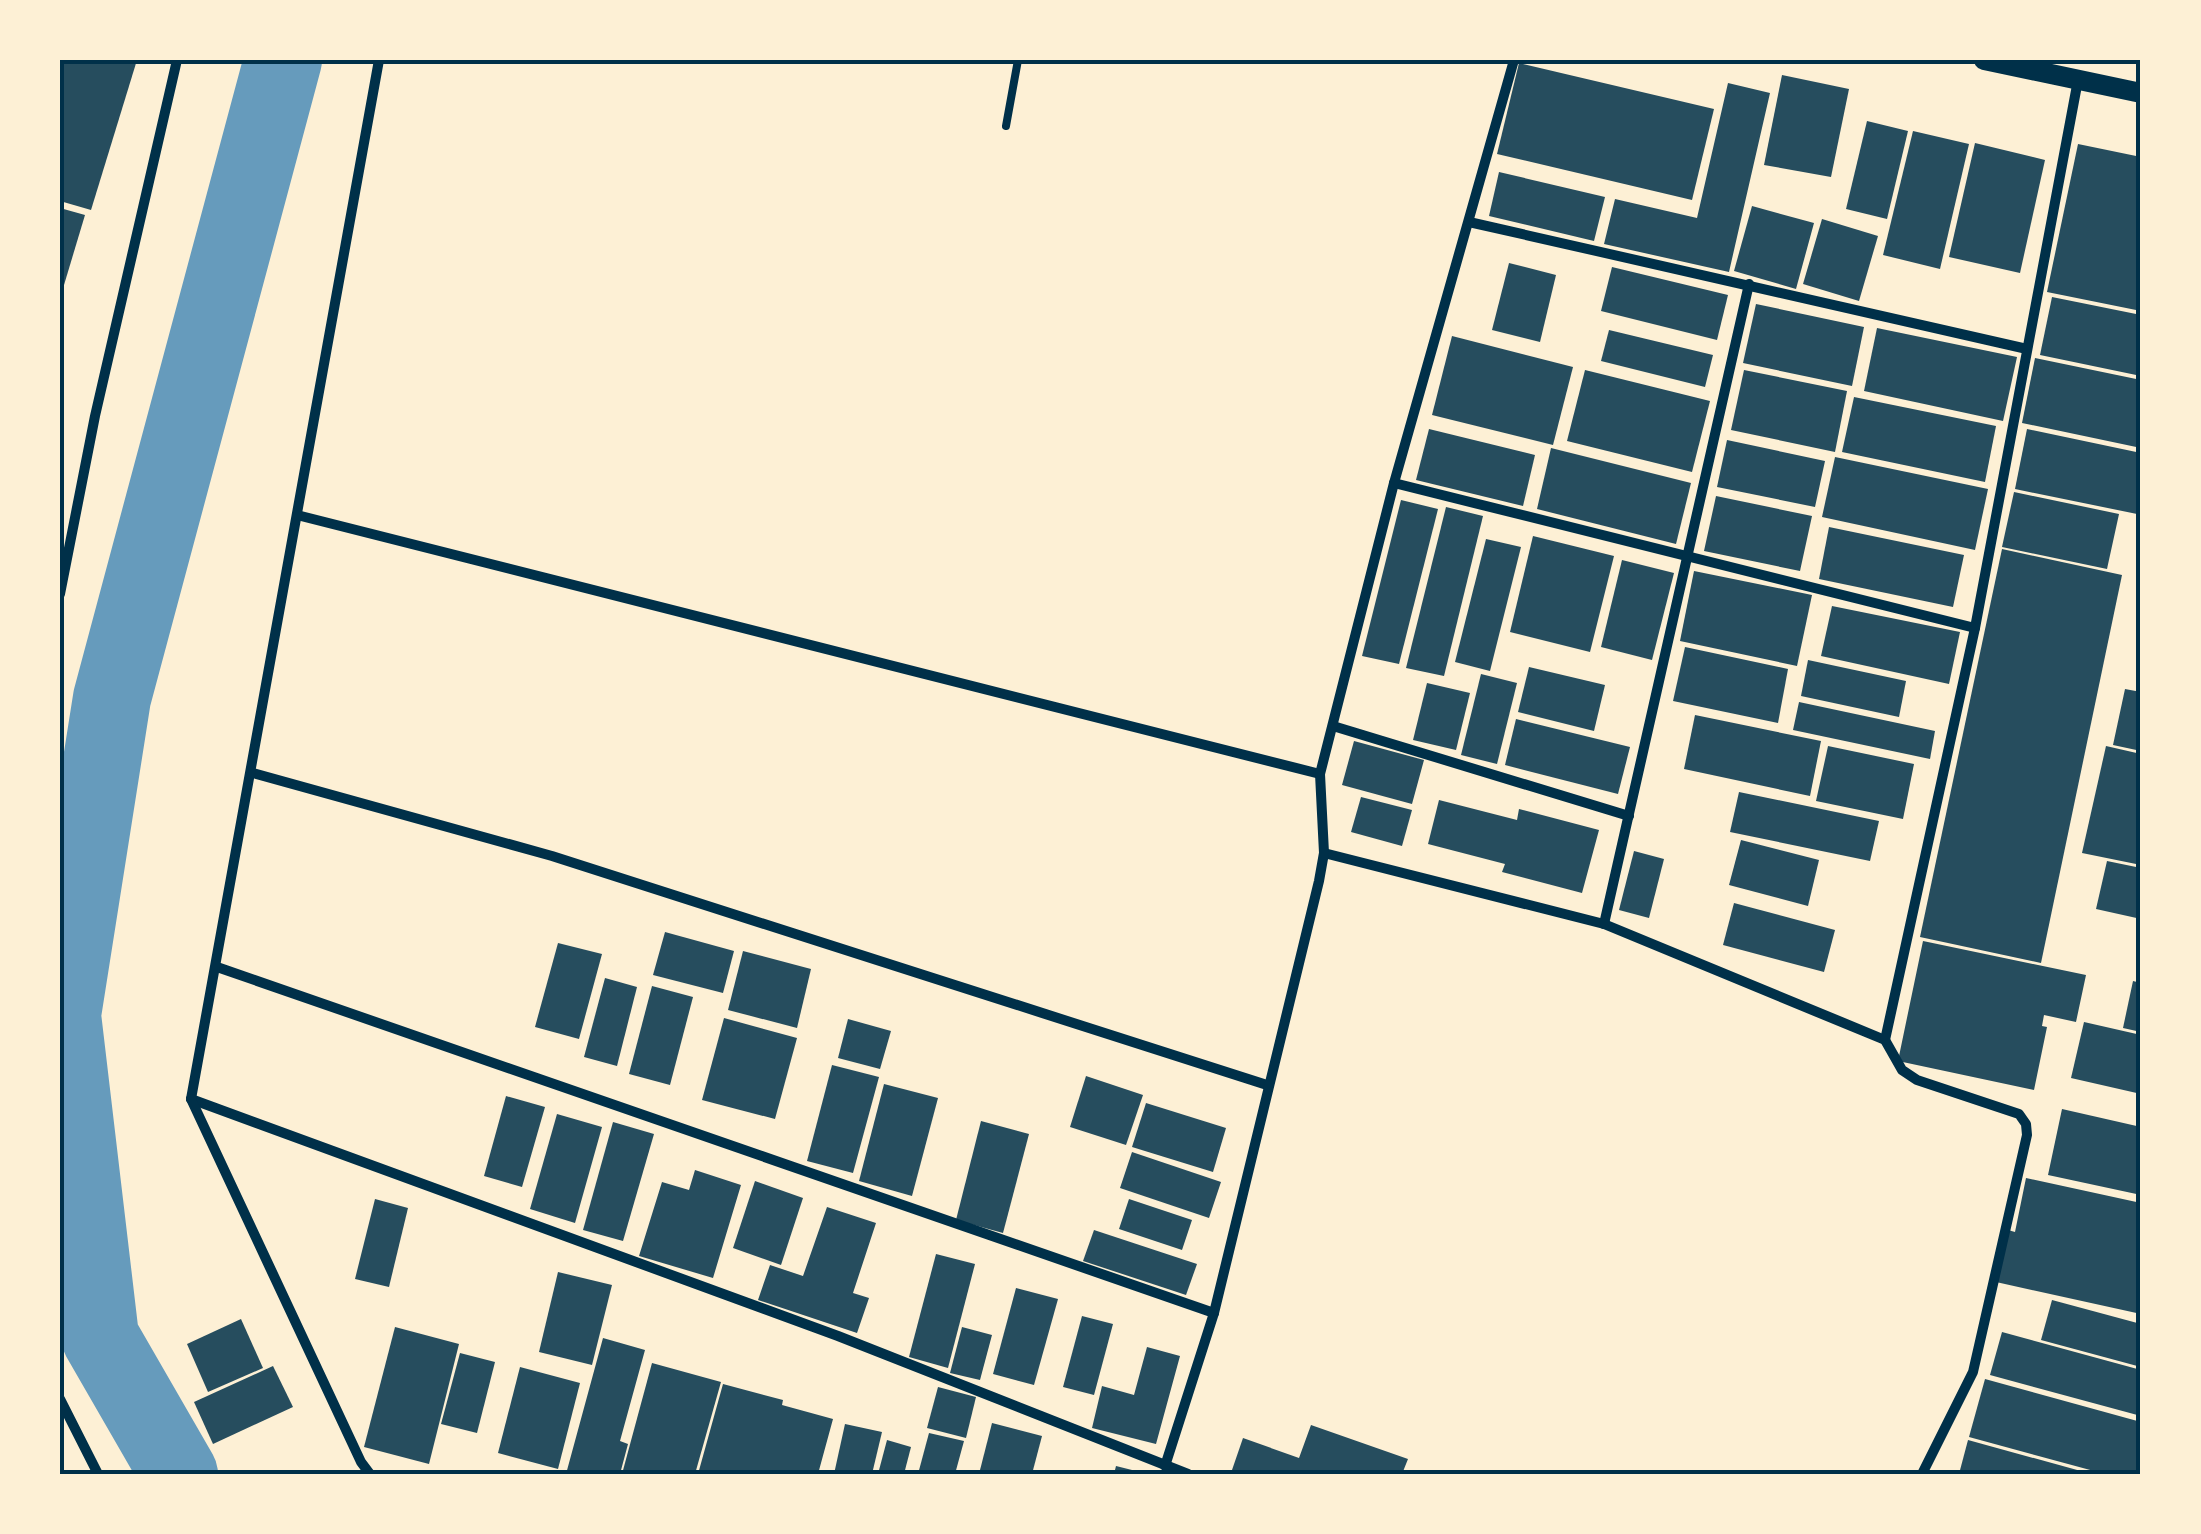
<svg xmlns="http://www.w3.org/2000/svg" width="2201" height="1534" viewBox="0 0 2201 1534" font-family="Literata,serif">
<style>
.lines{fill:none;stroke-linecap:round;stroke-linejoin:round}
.river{stroke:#669bbc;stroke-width:78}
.building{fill:#264d5e}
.service{stroke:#003049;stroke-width:8}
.minor{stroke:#003049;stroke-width:10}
.secondary{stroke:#003049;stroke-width:20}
.neatline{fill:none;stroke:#003049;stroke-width:4}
</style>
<rect width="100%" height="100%" fill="#fdf0d5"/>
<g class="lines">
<polyline class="river" points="179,1474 100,1337 62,1015 112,698 283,60"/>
</g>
<g class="building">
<polygon points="60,60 137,60 91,210 60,201"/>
<polygon points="1519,63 1714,109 1692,200 1497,154"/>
<polygon points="1782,75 1849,89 1831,177 1764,165"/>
<polygon points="1728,83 1770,93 1729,272 1604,244 1615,199 1697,218"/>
<polygon points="1867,121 1908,131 1887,219 1846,209"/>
<polygon points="1913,131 1969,144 1940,269 1883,255"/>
<polygon points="1975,143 2045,160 2020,273 1949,257"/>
<polygon points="2078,144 2141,157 2141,311 2047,292"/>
<polygon points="1499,172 1605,197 1594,241 1489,216"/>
<polygon points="1752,206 1814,223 1796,289 1734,271"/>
<polygon points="60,208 85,215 61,295 60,295"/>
<polygon points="1822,219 1878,236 1859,301 1803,284"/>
<polygon points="1509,263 1556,275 1540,342 1492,330"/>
<polygon points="1612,267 1728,295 1717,340 1601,311"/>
<polygon points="2052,297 2141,315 2141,376 2040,355"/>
<polygon points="1756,304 1864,327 1852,386 1743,363"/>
<polygon points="1877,328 2017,357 2003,421 1864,391"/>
<polygon points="1609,330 1713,355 1705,387 1601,361"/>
<polygon points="1452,336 1573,367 1553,445 1432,415"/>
<polygon points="2035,358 2141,380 2141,448 2022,423"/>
<polygon points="1585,370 1710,401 1692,472 1567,441"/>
<polygon points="1744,370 1847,391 1835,452 1731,430"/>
<polygon points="1854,397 1996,426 1985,482 1842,452"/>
<polygon points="1429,429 1535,455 1523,506 1416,480"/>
<polygon points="2027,429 2141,453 2141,492 2137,514 2015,489"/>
<polygon points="1727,440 1825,461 1815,507 1717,487"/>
<polygon points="1551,448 1691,483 1676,544 1537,509"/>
<polygon points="1835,457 1988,489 1975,550 1822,517"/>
<polygon points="2014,492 2119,514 2107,569 2002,547"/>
<polygon points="1716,496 1812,516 1800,571 1704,551"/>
<polygon points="1401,500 1438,509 1399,664 1362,656"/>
<polygon points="1446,507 1483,516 1444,676 1406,668"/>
<polygon points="1829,527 1964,555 1953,607 1819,579"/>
<polygon points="1533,536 1614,556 1590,652 1510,632"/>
<polygon points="1486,539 1521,547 1490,671 1455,662"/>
<polygon points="2002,549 2122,575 2041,963 1920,937"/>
<polygon points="1622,560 1674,573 1652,660 1601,647"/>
<polygon points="1694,571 1812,595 1797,666 1680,641"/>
<polygon points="1832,606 1960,632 1949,684 1821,656"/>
<polygon points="1685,647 1788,669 1778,723 1673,701"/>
<polygon points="1808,660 1906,681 1899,717 1801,696"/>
<polygon points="1529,667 1605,685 1594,731 1518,712"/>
<polygon points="1481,674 1517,683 1497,764 1461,755"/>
<polygon points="1427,683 1470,693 1456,750 1413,740"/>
<polygon points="2125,689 2141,692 2141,751 2113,745"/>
<polygon points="1799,702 1935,731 1930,759 1793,730"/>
<polygon points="1695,715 1821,741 1810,796 1684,769"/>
<polygon points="1516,719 1630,747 1618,794 1505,765"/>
<polygon points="1354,741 1424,760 1412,804 1342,785"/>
<polygon points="1828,746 1914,764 1903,819 1816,801"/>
<polygon points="2106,746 2141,754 2141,865 2082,853"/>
<polygon points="1739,792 1879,821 1870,861 1730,832"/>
<polygon points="1361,797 1412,810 1402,846 1351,832"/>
<polygon points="1439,800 1517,820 1519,809 1599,830 1582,893 1502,872 1505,864 1428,844"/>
<polygon points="1741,840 1819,860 1808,906 1729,885"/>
<polygon points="1634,851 1664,859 1649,918 1619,910"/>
<polygon points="2107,861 2141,868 2141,919 2096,909"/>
<polygon points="1734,903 1835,930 1824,972 1723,945"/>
<polygon points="665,932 734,951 723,993 653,975"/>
<polygon points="1923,941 2086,975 2076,1022 2044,1015 2042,1026 2047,1027 2034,1090 1898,1061"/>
<polygon points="558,943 602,954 579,1039 535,1027"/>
<polygon points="743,951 811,969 797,1028 728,1010"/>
<polygon points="605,978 637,987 617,1066 584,1057"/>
<polygon points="2133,981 2141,983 2141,1032 2123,1028"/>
<polygon points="652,986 693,997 670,1085 629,1074"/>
<polygon points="724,1018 797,1038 775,1119 702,1100"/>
<polygon points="848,1019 891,1031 880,1069 838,1058"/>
<polygon points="2084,1022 2141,1035 2141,1094 2071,1078"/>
<polygon points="832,1065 879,1077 853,1173 807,1161"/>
<polygon points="1086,1076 1143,1095 1126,1145 1070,1127"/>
<polygon points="884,1084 938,1098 912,1196 859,1181"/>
<polygon points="506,1096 545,1107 522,1187 484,1176"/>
<polygon points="1146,1103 1226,1128 1213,1172 1132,1147"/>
<polygon points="2062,1109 2141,1127 2141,1195 2048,1175"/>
<polygon points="557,1114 602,1127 575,1223 530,1209"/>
<polygon points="981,1121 1029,1134 1003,1233 956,1220"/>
<polygon points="613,1122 654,1134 623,1241 583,1230"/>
<polygon points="1132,1152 1221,1182 1209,1218 1120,1188"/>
<polygon points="695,1170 741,1185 713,1278 639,1256 662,1182 689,1190"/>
<polygon points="2026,1178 2141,1203 2141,1314 1996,1282 2008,1230 2015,1232"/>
<polygon points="755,1181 803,1198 781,1265 733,1248"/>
<polygon points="375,1199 408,1208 389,1287 355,1279"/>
<polygon points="1129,1199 1192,1220 1182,1250 1119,1229"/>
<polygon points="827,1207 876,1223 853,1293 869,1298 857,1333 758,1300 770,1265 803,1276"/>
<polygon points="1094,1230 1197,1264 1186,1295 1083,1261"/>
<polygon points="936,1254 975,1264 948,1368 909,1357"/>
<polygon points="558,1272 612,1285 592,1365 539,1352"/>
<polygon points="1016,1288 1058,1299 1034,1385 993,1374"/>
<polygon points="2052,1300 2141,1324 2141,1367 2041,1340"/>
<polygon points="1082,1316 1113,1324 1094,1395 1063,1387"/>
<polygon points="241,1319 263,1368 208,1392 187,1344"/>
<polygon points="395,1327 459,1344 429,1464 364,1447"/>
<polygon points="962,1327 992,1335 980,1380 950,1373"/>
<polygon points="2002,1332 2141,1370 2141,1416 1990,1375"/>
<polygon points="603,1338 645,1350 620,1441 628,1444 620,1474 566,1474"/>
<polygon points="1147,1347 1180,1356 1156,1444 1092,1428 1102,1386 1134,1395"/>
<polygon points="460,1353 495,1362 477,1433 441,1424"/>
<polygon points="652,1363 721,1382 695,1474 622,1474"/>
<polygon points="273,1366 293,1407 213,1444 194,1402"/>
<polygon points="520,1367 580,1383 558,1469 498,1453"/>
<polygon points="1985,1379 2141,1422 2141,1474 2105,1474 1969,1437"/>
<polygon points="723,1384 783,1400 782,1405 833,1419 818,1474 698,1474"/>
<polygon points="938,1387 976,1397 966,1438 927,1428"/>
<polygon points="992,1423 1042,1436 1032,1474 979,1474"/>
<polygon points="845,1424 882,1432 872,1474 834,1474"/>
<polygon points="1311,1425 1408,1459 1402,1474 1244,1474 1232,1470 1243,1438 1299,1458"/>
<polygon points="929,1433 964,1441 955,1474 918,1474"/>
<polygon points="887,1440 911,1447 904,1474 878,1474"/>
<polygon points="1968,1440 2088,1473 2088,1474 1959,1474"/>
<polygon points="1116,1466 1144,1473 1144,1474 1114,1474"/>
</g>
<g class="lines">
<polyline class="service" points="1006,126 1018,60"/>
<g class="minor">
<polyline points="1469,222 2027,349"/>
<polyline points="1394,483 1975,628"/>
<polyline points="297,515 1320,774"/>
<polyline points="60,594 95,416 177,60"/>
<polyline points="1333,726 1629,816"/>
<polyline points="253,773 552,856 1267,1085"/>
<polyline points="1324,853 1604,924 1885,1040 1902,1070 1917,1080 2019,1114 2026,1124 2027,1135 1973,1372 1922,1474"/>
<polyline points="1604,924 1749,284"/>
<polyline points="217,967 1214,1313"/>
<polyline points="1885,1040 1975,628 2078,80"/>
<polyline points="191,1099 838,1336 1188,1474"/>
<polyline points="191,1099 379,60"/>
<polyline points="191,1099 361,1462 370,1474"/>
<polyline points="60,1399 98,1474"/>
<polyline points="1165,1466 1214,1313 1319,881 1324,853 1320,774 1394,483 1514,60"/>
</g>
<polyline class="secondary" points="1984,60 2141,93"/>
</g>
<rect width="2201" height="1534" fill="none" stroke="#fdf0d5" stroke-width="125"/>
<rect x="62" y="62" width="2076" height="1410" class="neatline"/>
</svg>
